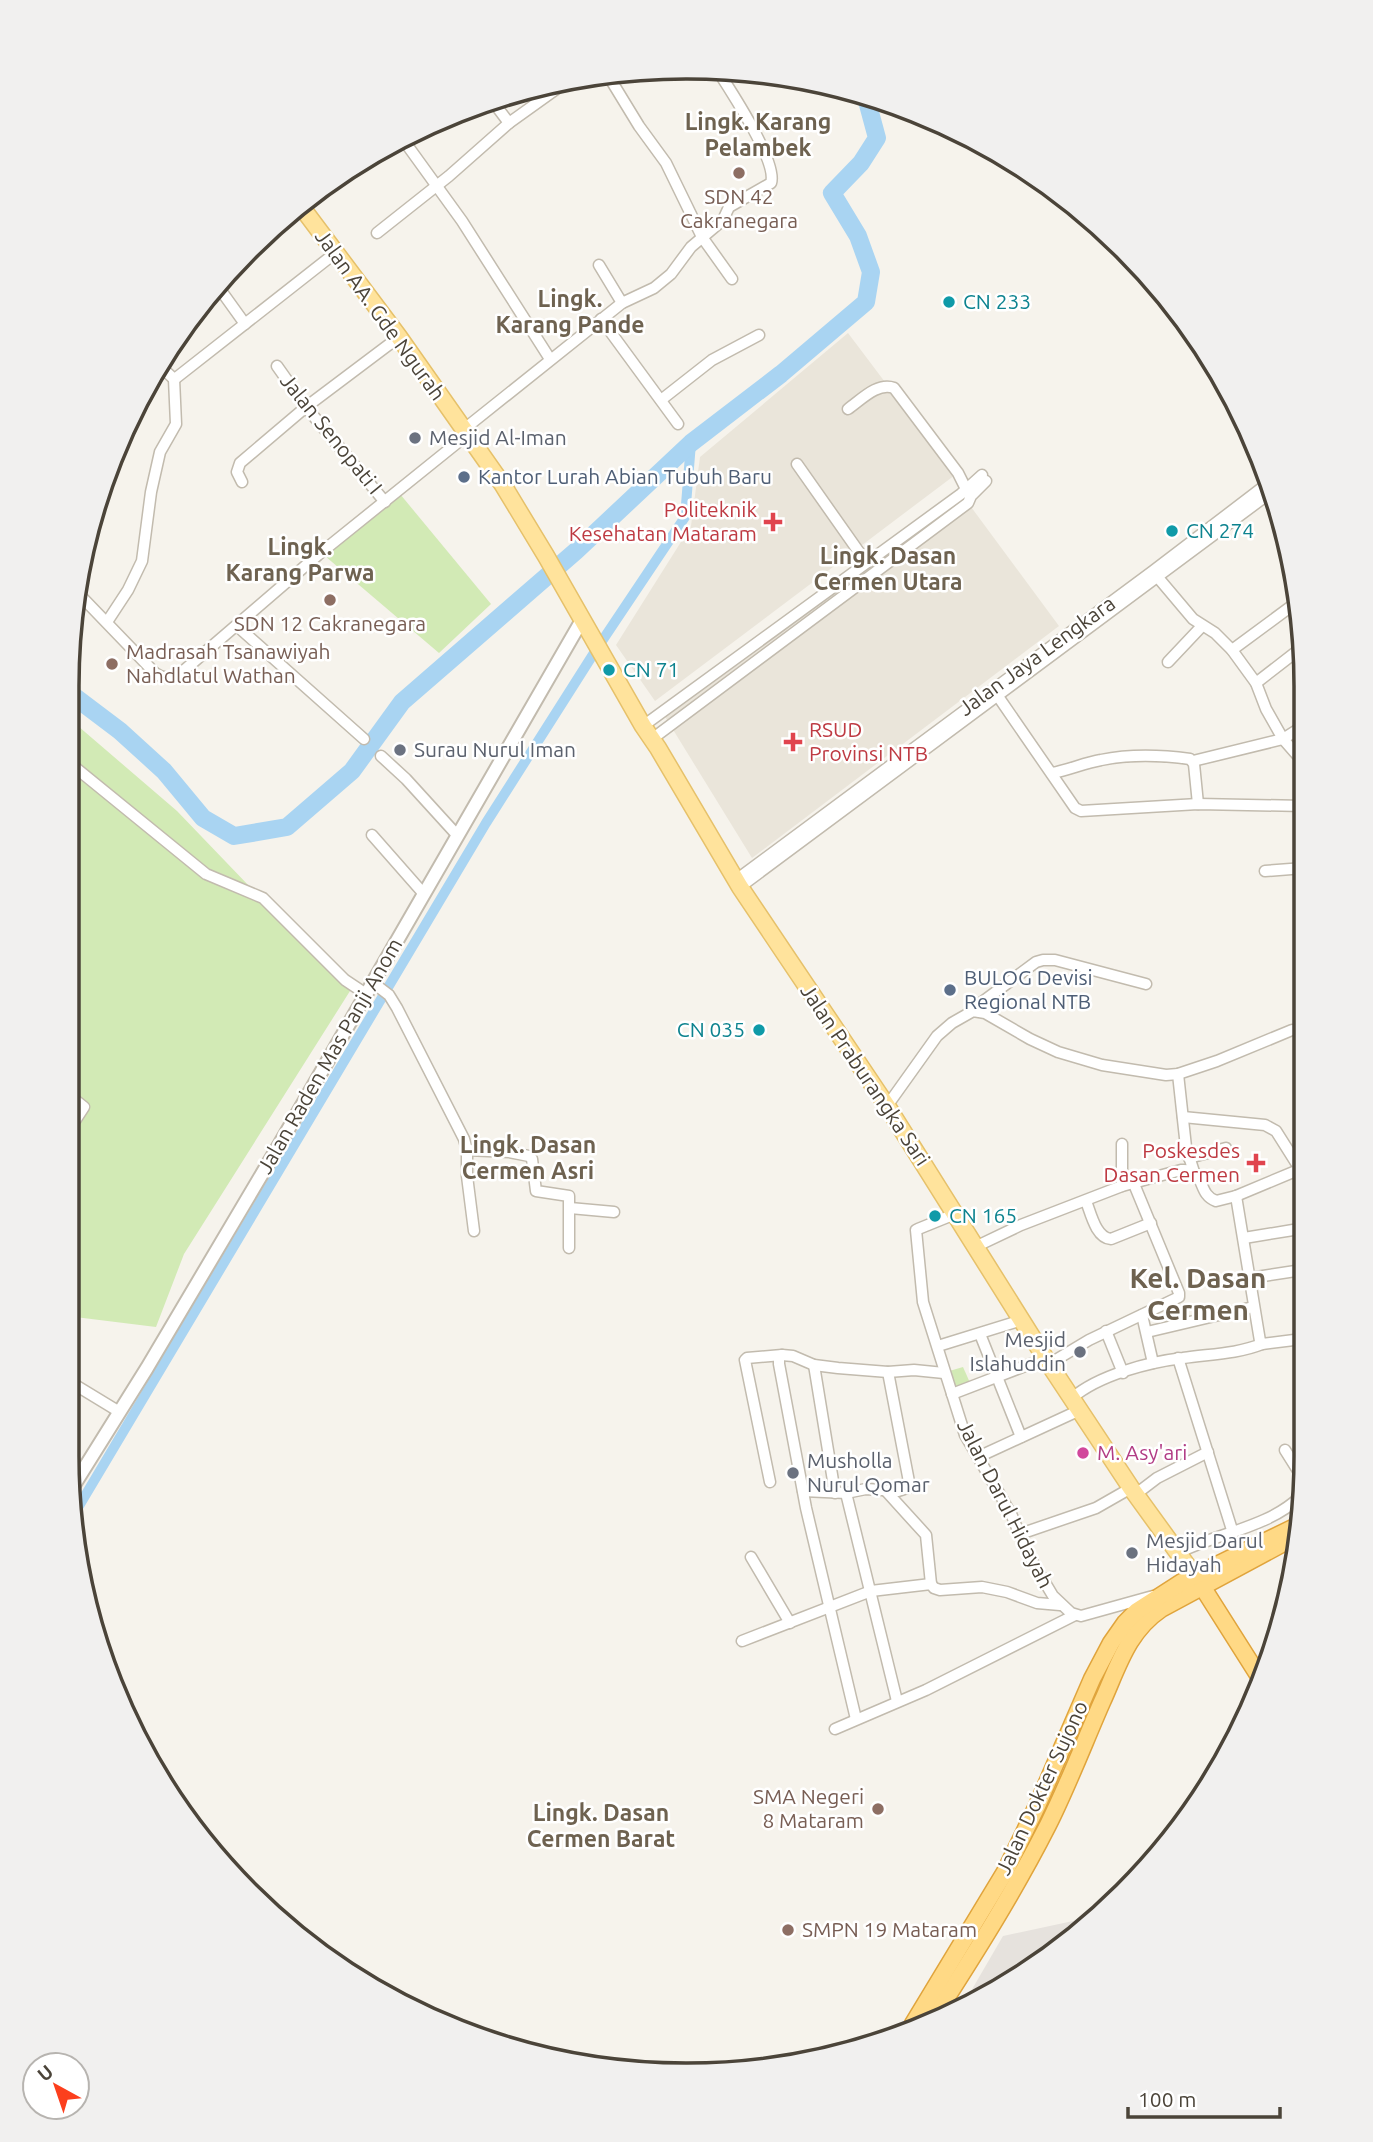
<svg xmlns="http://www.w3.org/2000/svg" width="1373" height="2142" viewBox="0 0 1373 2142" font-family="Ubuntu,sans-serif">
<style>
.residential{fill:#eae5da}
.industrial{fill:#e6e2dd}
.green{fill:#d2eab5}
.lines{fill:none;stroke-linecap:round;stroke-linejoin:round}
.canal{stroke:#a9d4f2;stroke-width:10}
.river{stroke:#a9d4f2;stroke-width:18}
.minor-casing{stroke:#c2bbae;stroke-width:13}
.tertiary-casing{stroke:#c2bbae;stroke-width:16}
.primary-casing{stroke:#e6c16a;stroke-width:19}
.trunk-casing{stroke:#e0a43c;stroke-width:19}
.minor{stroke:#fff;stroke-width:10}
.tertiary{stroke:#fff;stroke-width:12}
.primary{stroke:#ffe39c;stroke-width:16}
.trunk{stroke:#ffd985;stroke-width:16}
.education-dot{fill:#8d6e63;stroke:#fff;stroke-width:2.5}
.culture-dot{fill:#0f9aa8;stroke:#fff;stroke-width:2.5}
.worship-dot{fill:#6b7280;stroke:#fff;stroke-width:2.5}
.service-dot{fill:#5c6f8a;stroke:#fff;stroke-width:2.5}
.health-dot{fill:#e0444e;stroke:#fff;stroke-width:2.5}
.hotel-dot{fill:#d1479c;stroke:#fff;stroke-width:2.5}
.labels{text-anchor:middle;stroke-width:5;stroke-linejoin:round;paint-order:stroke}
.education-label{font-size:21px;fill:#785e54;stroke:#fff}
.culture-label{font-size:21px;fill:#0d838f;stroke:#fff;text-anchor:start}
.street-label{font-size:21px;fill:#4b4439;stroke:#fff}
.worship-label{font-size:21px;fill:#5b616d;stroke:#fff;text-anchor:start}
.service-label{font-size:21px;fill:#4e5e75;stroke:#fff;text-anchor:start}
.health-label{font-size:21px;fill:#be3a42;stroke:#fff;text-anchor:end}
.hotel-label{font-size:21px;fill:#b23c85;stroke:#fff;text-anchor:start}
.neighbourhood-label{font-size:23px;font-weight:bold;fill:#6e6250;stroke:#fff}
.district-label{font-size:28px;font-weight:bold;fill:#6e6250;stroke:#fff}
.rim{fill:none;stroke:#4b4439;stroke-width:3.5}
</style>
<rect width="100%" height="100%" fill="#f6f3ec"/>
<g class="residential">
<polygon points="848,333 955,475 655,701 616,645 691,526 700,457"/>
<polygon points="960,492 1059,626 752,858 664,715"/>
</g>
<polygon class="industrial" points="1087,1918 1031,1971 977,1995 967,1998 1003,1936"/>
<g class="green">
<polygon points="400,494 491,604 439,653 325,556"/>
<polygon points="71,720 177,811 350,991 184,1254 156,1327 67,1316"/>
<polygon points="963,1367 971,1385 953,1392 946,1372"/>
</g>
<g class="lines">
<polyline class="canal" points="76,1511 486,823 594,653 685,517 691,443"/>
<polyline class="river" points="71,694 120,731 164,771 203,818 234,836 287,827 352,771 402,702 576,551 691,443 781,374 866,302 871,272 858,236 832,193 861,163 877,138 867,101 858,92"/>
<g class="minor-casing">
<g id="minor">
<polyline points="606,72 639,126 666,163 702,237 732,279"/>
<polyline points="491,99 509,123"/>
<polyline points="402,138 462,221 550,359"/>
<polyline points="377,233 449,176 509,123 569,80"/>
<polyline points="599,265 622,303"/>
<polyline points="217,285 245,324"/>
<polyline points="601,319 678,424"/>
<polyline points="277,366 306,407 385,502"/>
<polyline points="161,367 174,379 176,378 334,254"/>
<polyline points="661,400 712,360 759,335"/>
<path d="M848,409C861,400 877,382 894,388L958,473L968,493"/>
<path d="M463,430L622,303L654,288L671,274L691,247L723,220L729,207L771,183C778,162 729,88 716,68"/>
<polyline points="797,464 866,562"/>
<polyline points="242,482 237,472 240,463 306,407 399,337"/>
<polyline points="1155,574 1193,619 1215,633 1232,650 1256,683 1266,709 1283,739 1305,764"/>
<path d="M76,591L155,673C165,680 172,678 182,672L318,555L467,435"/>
<polyline points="107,622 128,590 142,561 151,492 160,452 176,424 174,379"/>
<polyline points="237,626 364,739"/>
<polyline points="1232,650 1297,602"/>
<polyline points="1168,662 1202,626"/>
<polyline points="1256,683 1305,645"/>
<polyline points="995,692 1075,808 1081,811 1198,804 1304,806"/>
<polyline points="643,726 961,494 982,475"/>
<polyline points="652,739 968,503 971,496 986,481"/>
<polyline points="381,756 406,779 457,835"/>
<polyline points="1193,761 1283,739 1305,725"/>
<polyline points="71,764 206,874 263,898 345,980 366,994"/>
<path d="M1052,773C1069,770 1084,763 1101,760C1130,754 1161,755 1190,759L1194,764L1198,804"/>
<polyline points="372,835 423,893"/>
<polyline points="1265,871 1304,868"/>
<polyline points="736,880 1153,571 1271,481"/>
<polyline points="740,887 1274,490"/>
<polyline points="372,982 389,995 397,1008 464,1139 467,1150 467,1176 474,1231"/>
<polyline points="970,1011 1036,962 1043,960 1055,960 1146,984"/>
<polyline points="1178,1074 1186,1147 1194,1172"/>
<polyline points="887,1106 937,1036 952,1023 973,1011 985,1013 1030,1039 1058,1052 1102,1065 1166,1075 1178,1074 1217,1061 1292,1030"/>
<polyline points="1183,1117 1265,1125 1276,1131 1300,1169"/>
<polyline points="69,1130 84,1107 69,1095"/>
<polyline points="1122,1144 1122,1186"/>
<polyline points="467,1150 509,1152 529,1156 532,1159 536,1191 569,1196 569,1248"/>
<polyline points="1189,1158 1226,1148"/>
<polyline points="1236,1196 1260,1341 1262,1344 1302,1339"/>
<path d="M1086,1201C1091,1214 1096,1238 1111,1239L1151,1223"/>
<polyline points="570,1208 614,1212"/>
<polyline points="955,1214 918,1229 916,1230 923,1302 965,1435 999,1493 1012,1516 1028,1554 1053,1596 1071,1613 1081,1616 1153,1596"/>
<polyline points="1244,1238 1293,1230 1303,1230"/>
<path d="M975,1247L1021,1225L1122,1186L1181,1170C1207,1168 1196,1194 1216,1201L1236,1196L1303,1168"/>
<polyline points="1250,1278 1302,1270"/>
<polyline points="1142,1315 1153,1363"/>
<polyline points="1106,1331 1123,1373"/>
<polyline points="1147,1332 1253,1307"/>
<polyline points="980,1334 1021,1437"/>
<polyline points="938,1346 1022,1320"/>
<polyline points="782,1355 779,1358 779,1364 806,1508 856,1719"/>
<polyline points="1178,1358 1233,1533"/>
<polyline points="1049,1364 1089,1340 1179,1297 1179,1293 1134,1184"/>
<polyline points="814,1365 835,1493"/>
<polyline points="67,1380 118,1411"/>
<polyline points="952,1394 1046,1358"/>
<path d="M1072,1398C1099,1375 1149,1362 1183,1358C1210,1354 1237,1354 1262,1344"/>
<polyline points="1285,1450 1302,1477"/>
<polyline points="978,1457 1080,1410"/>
<polyline points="770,1482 745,1360 747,1358 782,1355 793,1356 814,1365 838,1368 888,1372 914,1370 944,1373"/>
<polyline points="803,1491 846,1493 866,1489 898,1491 910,1487 888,1372"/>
<polyline points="886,1491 926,1535 931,1584"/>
<polyline points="846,1493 897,1701"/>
<polyline points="1136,1494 1157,1478 1208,1452"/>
<polyline points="1020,1534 1096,1508 1131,1488"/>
<path d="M1178,1553C1217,1533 1268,1528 1301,1496"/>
<polyline points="751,1557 790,1623"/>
<polyline points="742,1641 871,1591 931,1584 934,1588 940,1590 982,1587 1007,1592 1037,1603 1060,1605"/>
<polyline points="126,1710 136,1730"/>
<polyline points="835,1729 926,1690 1075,1615"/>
</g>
</g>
<g class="tertiary-casing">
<polyline id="tertiary" points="72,1488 147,1368 278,1147 582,620"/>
</g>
<g class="primary-casing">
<polyline id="primary" points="300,205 399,337 503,485 546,556 643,726 658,748 740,887 887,1106 1049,1364 1131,1488 1194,1575"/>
</g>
<g class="trunk-casing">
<g id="trunk">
<polyline points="1198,1580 1262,1681"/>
<path d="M936,2014C976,1952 1015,1890 1048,1825C1068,1785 1084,1743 1102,1702C1118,1667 1127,1632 1161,1609L1291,1539"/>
<polyline points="913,2024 1005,1872 1037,1806 1092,1679 1111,1643 1125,1623 1137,1611 1182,1582 1301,1524"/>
</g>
</g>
<use href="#minor" class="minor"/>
<use href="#tertiary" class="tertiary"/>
<use href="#primary" class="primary"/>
<use href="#trunk" class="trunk"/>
</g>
<g class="education-dot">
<circle cx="739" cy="173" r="7"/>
<circle cx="330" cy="600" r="7"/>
<circle cx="112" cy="664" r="7"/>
<circle cx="878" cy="1809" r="7"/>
<circle cx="788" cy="1930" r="7"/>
</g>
<g class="culture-dot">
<circle cx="949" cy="302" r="7"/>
<circle cx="1172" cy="531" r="7"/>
<circle cx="609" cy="670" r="7"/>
<circle cx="759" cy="1030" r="7"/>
<circle cx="935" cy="1216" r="7"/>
</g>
<g class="worship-dot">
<circle cx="415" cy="438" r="7"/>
<circle cx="400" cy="750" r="7"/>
<circle cx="1080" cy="1352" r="7"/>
<circle cx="793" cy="1473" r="7"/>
<circle cx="1132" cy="1553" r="7"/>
</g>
<g class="service-dot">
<circle cx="464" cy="477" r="7"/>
<circle cx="950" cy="990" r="7"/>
</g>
<g class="health-dot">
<path d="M769.5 511.5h7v7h7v7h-7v7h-7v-7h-7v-7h7z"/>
<path d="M789.5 731.5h7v7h7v7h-7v7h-7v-7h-7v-7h7z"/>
<path d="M1252.5 1152.5h7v7h7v7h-7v7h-7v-7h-7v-7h7z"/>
</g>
<circle class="hotel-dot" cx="1083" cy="1453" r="7"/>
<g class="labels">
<g class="education-label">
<text x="739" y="204">SDN 42<tspan x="739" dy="24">Cakranegara</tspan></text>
<text x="330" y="631">SDN 12 Cakranegara</text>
<text x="126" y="659" text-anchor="start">Madrasah Tsanawiyah<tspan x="126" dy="24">Nahdlatul Wathan</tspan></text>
<text x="864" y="1804" text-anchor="end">SMA Negeri<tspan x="864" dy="24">8 Mataram</tspan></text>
<text x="802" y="1937" text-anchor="start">SMPN 19 Mataram</text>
</g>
<g class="culture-label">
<text x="963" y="309">CN 233</text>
<text x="1186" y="538">CN 274</text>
<text x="623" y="677">CN 71</text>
<text x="745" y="1037" text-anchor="end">CN 035</text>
<text x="949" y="1223">CN 165</text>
</g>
<g class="street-label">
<text transform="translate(380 315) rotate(54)" y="7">Jalan AA. Gde Ngurah</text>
<text transform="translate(331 434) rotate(51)" y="7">Jalan Senopati I</text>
<text transform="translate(1037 656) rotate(-36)" y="7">Jalan Jaya Lengkara</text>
<text transform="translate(330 1056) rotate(-60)" y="7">Jalan Raden Mas Panji Anom</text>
<text transform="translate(865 1075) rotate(56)" y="7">Jalan Praburangka Sari</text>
<text transform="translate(1005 1504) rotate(63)" y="7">Jalan Darul Hidayah</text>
<text transform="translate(1042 1788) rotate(-65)" y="7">Jalan Dokter Sujono</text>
</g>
<g class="worship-label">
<text x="429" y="445">Mesjid Al-Iman</text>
<text x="414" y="757">Surau Nurul Iman</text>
<text x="1066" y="1347" text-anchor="end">Mesjid<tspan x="1066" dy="24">Islahuddin</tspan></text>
<text x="807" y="1468">Musholla<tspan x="807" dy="24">Nurul Qomar</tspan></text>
<text x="1146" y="1548">Mesjid Darul<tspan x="1146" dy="24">Hidayah</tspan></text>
</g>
<g class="service-label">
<text x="478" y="484">Kantor Lurah Abian Tubuh Baru</text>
<text x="964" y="985">BULOG Devisi<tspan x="964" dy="24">Regional NTB</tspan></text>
</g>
<g class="health-label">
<text x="757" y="517">Politeknik<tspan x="757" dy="24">Kesehatan Mataram</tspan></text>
<text x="809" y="737" text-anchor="start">RSUD<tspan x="809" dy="24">Provinsi NTB</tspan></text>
<text x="1240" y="1158">Poskesdes<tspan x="1240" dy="24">Dasan Cermen</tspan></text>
</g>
<g class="hotel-label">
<text x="1097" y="1460">M. Asy'ari</text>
</g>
<g class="neighbourhood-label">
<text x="758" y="130">Lingk. Karang<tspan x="758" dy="26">Pelambek</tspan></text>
<text x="570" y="307">Lingk.<tspan x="570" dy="26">Karang Pande</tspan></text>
<text x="300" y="555">Lingk.<tspan x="300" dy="26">Karang Parwa</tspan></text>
<text x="888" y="564">Lingk. Dasan<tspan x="888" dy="26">Cermen Utara</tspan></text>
<text x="528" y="1153">Lingk. Dasan<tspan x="528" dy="26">Cermen Asri</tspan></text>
<text x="601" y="1821">Lingk. Dasan<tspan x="601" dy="26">Cermen Barat</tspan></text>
</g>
<g class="district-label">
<text x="1198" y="1288">Kel. Dasan<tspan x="1198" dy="32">Cermen</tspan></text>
</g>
</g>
<path d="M0 0H1373V2142H0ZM686 79H687A607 607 0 0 1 1294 686V1456A607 607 0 0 1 687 2063H686A607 607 0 0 1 79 1456V686A607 607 0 0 1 686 79Z" fill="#f1f0ef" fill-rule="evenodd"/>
<path class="rim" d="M686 79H687A607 607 0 0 1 1294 686V1456A607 607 0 0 1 687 2063H686A607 607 0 0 1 79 1456V686A607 607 0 0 1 686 79Z"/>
<g transform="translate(56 2086) rotate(320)"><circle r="33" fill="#ffffff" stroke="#b7b4b0" stroke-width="2"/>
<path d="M0-5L12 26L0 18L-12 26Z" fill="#fc3f1d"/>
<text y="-10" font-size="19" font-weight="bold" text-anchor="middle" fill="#4b4439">U</text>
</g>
<path d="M1128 2107v10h152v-10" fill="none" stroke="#4b4439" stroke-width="3.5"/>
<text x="1138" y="2107" font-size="21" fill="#4b4439" stroke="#ffffff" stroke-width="5" paint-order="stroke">100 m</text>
</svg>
